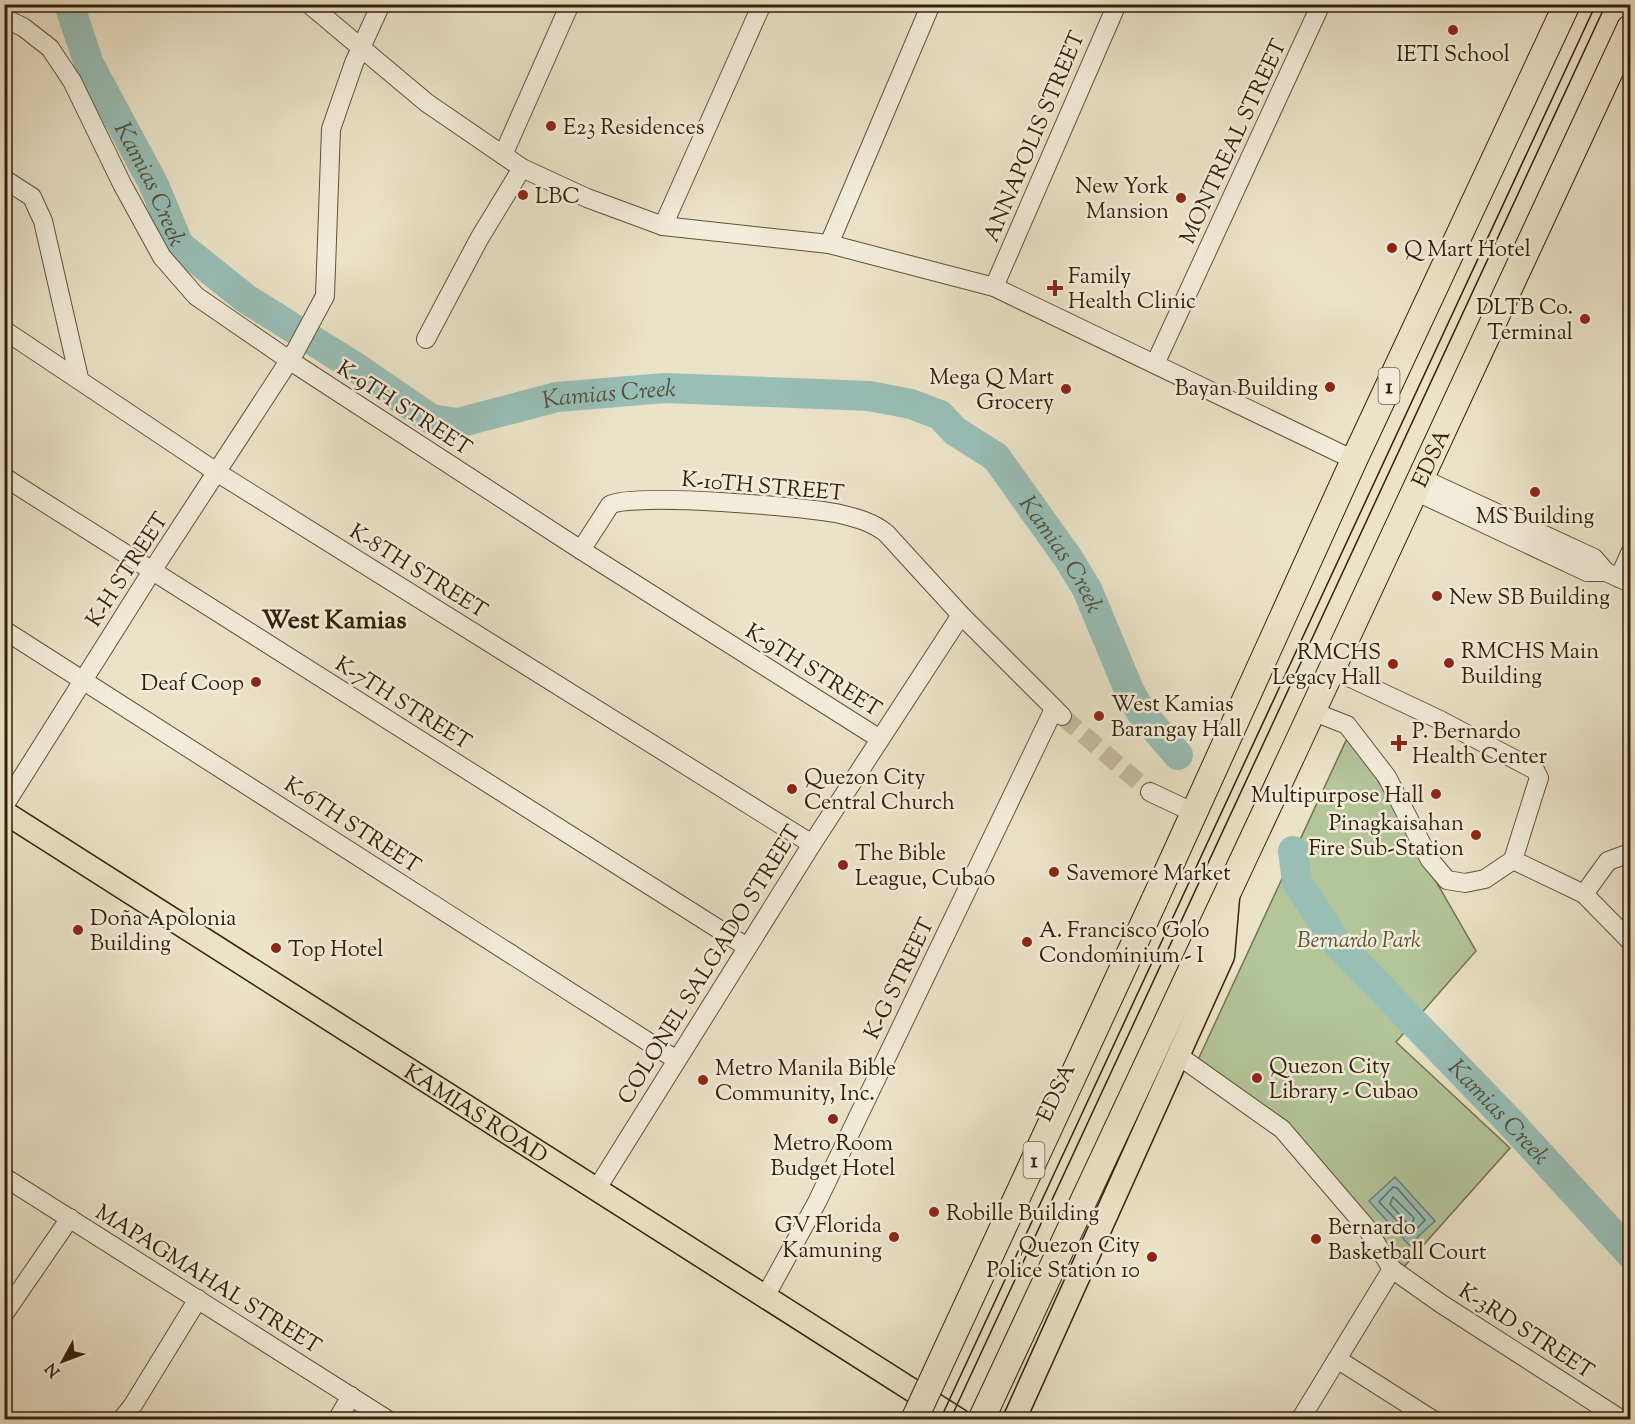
<svg xmlns="http://www.w3.org/2000/svg" width="1635" height="1424" viewBox="0 0 1635 1424" font-family="'Sorts Mill Goudy',serif">
<style>
.green{fill:#b3c599;stroke:#747251;stroke-width:1.5}
.water{fill:#98beb6;stroke:#707f71;stroke-width:1.5}
.lines{fill:none;stroke-linecap:round;stroke-linejoin:round}
.shore{stroke:#666f60;stroke-width:1.5}
.river{stroke:#98beb6;stroke-width:30}
.minor-tunnel{stroke:#c6bca2;stroke-width:18;stroke-dasharray:18 9;stroke-linecap:butt}
.minor-casing{stroke:#625139;stroke-width:20}
.major-casing{stroke:#342009;stroke-width:25}
.highway-casing{stroke:#342009;stroke-width:28}
.minor{stroke:#f2eddb;stroke-width:18}
.major{stroke:#ebe3c8;stroke-width:22}
.highway{stroke:#ebe3c8;stroke-width:26}
.tram{stroke:#342009;stroke-width:1.5}
.highway-bridge-casing{stroke:#342009;stroke-width:28;stroke-linecap:butt}
.highway-bridge{stroke:#ebe3c8;stroke-width:26}
.poi-dot{fill:#8f2418;stroke:#f2eddb;stroke-width:2}
.labels{text-anchor:middle;stroke-width:5;stroke-linejoin:round;paint-order:stroke}
.shield{fill:#f2eddb;stroke:#6d5e48;stroke-width:1.5}
.shield-label{font-size:21px;font-weight:bold;fill:#342009}
.poi-label{font-size:22px;fill:#342009;stroke:#f2eddb;text-anchor:start}
.street-label{font-size:22px;fill:#342009;stroke:#f2eddb}
.park-label{font-size:22px;font-style:italic;fill:#5a5234;stroke:#f2eddb}
.water-label{font-size:24px;font-style:italic;fill:#524f3d;stroke:#f2eddb}
.quarter-label{font-size:26px;font-weight:bold;fill:#342009;stroke:#f2eddb}
</style>
<rect width="100%" height="100%" fill="#ebe3c8"/>
<filter id="stains"><feTurbulence type="fractalNoise" baseFrequency=".00333" numOctaves="4"/><feColorMatrix values="0 0 0 0 .2 0 0 0 0 .09 0 0 0 0 .02 0 0 0 .5 -.17"/></filter>
<radialGradient id="worn" r=".72"><stop offset=".6" stop-color="#630" stop-opacity="0"/><stop offset="1" stop-color="#630" stop-opacity=".3"/></radialGradient>
<polygon class="green" points="1350,732 1476,951 1396,1042 1510,1148 1402,1269 1302,1139 1197,1062"/>
<polygon class="water" points="1395,1177 1435,1221 1409,1245 1369,1201"/>
<g class="lines">
<g class="shore">
<polygon points="1393,1187 1397,1188 1425,1220 1411,1235 1379,1202"/>
<polygon points="1393,1197 1414,1218 1412,1224 1408,1224 1390,1204"/>
</g>
<g class="river">
<path id="s1" d="M69,4L89,64L153,183L179,245L245,298L352,365L431,419L458,423L557,397L665,388L869,396L911,404L940,415L955,431L996,457L1068,558L1087,589L1129,690L1141,712L1178,755"/>
<path id="s2" d="M1293,851L1297,882L1337,943L1509,1121L1630,1253"/>
</g>
<polyline class="minor-tunnel" points="1063,717 1150,792"/>
<g class="minor-casing">
<g id="minor">
<polyline points="309,4 427,103 522,168 587,198 663,226 829,244 994,287 1354,460"/>
<polyline points="4,18 23,27 50,48 72,81 122,184 162,257 196,296 289,360 581,550 880,739"/>
<polyline points="503,155 570,4"/>
<polyline points="4,179 32,197 43,221 79,378"/>
<polyline points="663,226 762,4"/>
<polyline points="829,244 931,4"/>
<polyline points="994,287 1117,4"/>
<polyline points="4,330 218,473 812,844"/>
<polyline points="426,339 479,239 522,168"/>
<polyline points="1155,364 1321,4"/>
<polyline points="4,477 747,947"/>
<polyline points="1421,478 1594,558 1606,572"/>
<polyline points="1415,491 1587,572 1606,572 1630,583"/>
<path d="M581,550L610,505C631,492 809,507 840,514C857,518 872,522 886,533L961,615L1062,716"/>
<polyline points="1619,578 1630,553"/>
<polyline points="4,630 675,1059"/>
<polyline points="1334,670 1440,720 1535,770 1539,778 1536,787 1513,860"/>
<polyline points="1314,712 1347,725 1387,777 1430,860 1447,880 1465,883 1485,879 1513,860"/>
<polyline points="1150,792 1186,809"/>
<polyline points="4,806 152,571 296,350 325,296 331,129 354,63 381,4"/>
<polyline points="1513,860 1584,894 1630,941"/>
<polyline points="1584,894 1608,861 1630,853"/>
<polyline points="1179,1056 1282,1129 1366,1227 1392,1269 1440,1303 1622,1420"/>
<polyline points="4,1177 388,1420"/>
<polyline points="596,1190 812,844 961,615"/>
<polyline points="765,1297 817,1202 1054,709"/>
<polyline points="4,1314 70,1218"/>
<polyline points="1337,1359 1433,1420"/>
<polyline points="121,1420 133,1405 198,1299"/>
<polyline points="337,1420 351,1396"/>
<polyline points="1300,1420 1392,1269"/>
</g>
</g>
<g class="major-casing">
<g id="major">
<path id="s3" d="M4,812L959,1420"/>
<polyline points="1014,1420 1223,956 1228,898"/>
</g>
</g>
<g class="highway-casing">
<g id="highway">
<polyline points="1154,901 1354,460 1567,4"/>
<path id="s4" d="M981,1420C1200,957 1413,492 1630,28"/>
</g>
</g>
<use href="#minor" class="minor"/>
<use href="#major" class="major"/>
<use href="#highway" class="highway"/>
<g class="tram">
<polyline points="940,1420 1596,4"/>
<polyline points="950,1420 1606,4"/>
</g>
<g class="highway-bridge-casing">
<polyline id="highway-bridge" points="914,1420 1154,901"/>
</g>
<use href="#highway-bridge" class="highway-bridge"/>
</g>
<g class="poi-dot">
<circle cx="1453" cy="30" r="6"/>
<circle cx="551" cy="126" r="6"/>
<circle cx="523" cy="195" r="6"/>
<circle cx="1181" cy="198" r="6"/>
<circle cx="1392" cy="248" r="6"/>
<path d="M1052 279h6v6h6v6h-6v6h-6v-6h-6v-6h6z"/>
<circle cx="1585" cy="319" r="6"/>
<circle cx="1330" cy="387" r="6"/>
<circle cx="1066" cy="389" r="6"/>
<circle cx="1535" cy="492" r="6"/>
<circle cx="1437" cy="596" r="6"/>
<circle cx="1449" cy="663" r="6"/>
<circle cx="1393" cy="664" r="6"/>
<circle cx="256" cy="682" r="6"/>
<circle cx="1099" cy="716" r="6"/>
<path d="M1396 734h6v6h6v6h-6v6h-6v-6h-6v-6h6z"/>
<circle cx="792" cy="789" r="6"/>
<circle cx="1436" cy="794" r="6"/>
<circle cx="1476" cy="835" r="6"/>
<circle cx="843" cy="865" r="6"/>
<circle cx="1054" cy="872" r="6"/>
<circle cx="78" cy="930" r="6"/>
<circle cx="1027" cy="942" r="6"/>
<circle cx="276" cy="948" r="6"/>
<circle cx="1257" cy="1078" r="6"/>
<circle cx="703" cy="1080" r="6"/>
<circle cx="833" cy="1119" r="6"/>
<circle cx="934" cy="1212" r="6"/>
<circle cx="894" cy="1237" r="6"/>
<circle cx="1316" cy="1239" r="6"/>
<circle cx="1152" cy="1257" r="6"/>
</g>
<g class="labels">
<g class="shield">
<rect x="1378.5" y="368" width="21" height="36" rx="4.5"/>
<rect x="1023.5" y="1142" width="21" height="36" rx="4.5"/>
</g>
<g class="shield-label">
<text x="1389" y="393">1</text>
<text x="1034" y="1167">1</text>
</g>
<g class="poi-label">
<text x="1453" y="61" text-anchor="middle">IETI School</text>
<text x="563" y="134">E23 Residences</text>
<text x="1169" y="193" text-anchor="end">New York<tspan x="1169" dy="25">Mansion</tspan></text>
<text x="535" y="203">LBC</text>
<text x="1404" y="256">Q Mart Hotel</text>
<text x="1068" y="283">Family<tspan x="1068" dy="25">Health Clinic</tspan></text>
<text x="1573" y="314" text-anchor="end">DLTB Co.<tspan x="1573" dy="25">Terminal</tspan></text>
<text x="1054" y="384" text-anchor="end">Mega Q Mart<tspan x="1054" dy="25">Grocery</tspan></text>
<text x="1318" y="395" text-anchor="end">Bayan Building</text>
<text x="1535" y="523" text-anchor="middle">MS Building</text>
<text x="1449" y="604">New SB Building</text>
<text x="1461" y="658">RMCHS Main<tspan x="1461" dy="25">Building</tspan></text>
<text x="1381" y="659" text-anchor="end">RMCHS<tspan x="1381" dy="25">Legacy Hall</tspan></text>
<text x="244" y="690" text-anchor="end">Deaf Coop</text>
<text x="1111" y="711">West Kamias<tspan x="1111" dy="25">Barangay Hall</tspan></text>
<text x="1412" y="738">P. Bernardo<tspan x="1412" dy="25">Health Center</tspan></text>
<text x="804" y="784">Quezon City<tspan x="804" dy="25">Central Church</tspan></text>
<text x="1424" y="802" text-anchor="end">Multipurpose Hall</text>
<text x="1464" y="830" text-anchor="end">Pinagkaisahan<tspan x="1464" dy="25">Fire Sub-Station</tspan></text>
<text x="855" y="860">The Bible<tspan x="855" dy="25">League, Cubao</tspan></text>
<text x="1066" y="880">Savemore Market</text>
<text x="90" y="925">Doña Apolonia<tspan x="90" dy="25">Building</tspan></text>
<text x="1039" y="937">A. Francisco Golo<tspan x="1039" dy="25">Condominium - I</tspan></text>
<text x="288" y="956">Top Hotel</text>
<text x="1269" y="1073">Quezon City<tspan x="1269" dy="25">Library - Cubao</tspan></text>
<text x="715" y="1075">Metro Manila Bible<tspan x="715" dy="25">Community, Inc.</tspan></text>
<text x="833" y="1150" text-anchor="middle">Metro Room<tspan x="833" dy="25">Budget Hotel</tspan></text>
<text x="946" y="1220">Robille Building</text>
<text x="882" y="1232" text-anchor="end">GV Florida<tspan x="882" dy="25">Kamuning</tspan></text>
<text x="1328" y="1234">Bernardo<tspan x="1328" dy="25">Basketball Court</tspan></text>
<text x="1140" y="1252" text-anchor="end">Quezon City<tspan x="1140" dy="25">Police Station 10</tspan></text>
</g>
<g class="street-label">
<text transform="translate(1033 136) rotate(-67)" y="8">ANNAPOLIS STREET</text>
<text transform="translate(1232 141) rotate(-65)" y="8">MONTREAL STREET</text>
<text transform="translate(405 407) rotate(33)" y="8">K-9TH STREET</text>
<text dy="8" stroke="none"><textPath href="#s4" startOffset="1062">EDSA</textPath></text>
<text transform="translate(763 485) rotate(5)" y="8">K-10TH STREET</text>
<text transform="translate(126 569) rotate(-57)" y="8">K-H STREET</text>
<text transform="translate(419 570) rotate(32)" y="8">K-8TH STREET</text>
<text transform="translate(814 669) rotate(32)" y="8">K-9TH STREET</text>
<text transform="translate(404 702) rotate(32)" y="8">K-7TH STREET</text>
<text transform="translate(353 824) rotate(33)" y="8">K-6TH STREET</text>
<text transform="translate(708 964) rotate(-58)" y="8">COLONEL SALGADO STREET</text>
<text transform="translate(898 978) rotate(-64)" y="8">K-G STREET</text>
<text transform="translate(1055 1092) rotate(-65)" y="8">EDSA</text>
<text dy="8" stroke="none"><textPath href="#s3" startOffset="560">KAMIAS ROAD</textPath></text>
<text transform="translate(209 1278) rotate(32)" y="8">MAPAGMAHAL STREET</text>
<text transform="translate(1527 1330) rotate(33)" y="8">K-3RD STREET</text>
</g>
<g class="park-label">
<text x="1359" y="947">Bernardo Park</text>
</g>
<g class="water-label">
<text dy="8" stroke="none"><textPath href="#s1" startOffset="198">Kamias Creek</textPath></text>
<text dy="8" stroke="none"><textPath href="#s1" startOffset="754">Kamias Creek</textPath></text>
<text dy="8" stroke="none"><textPath href="#s1" startOffset="1276">Kamias Creek</textPath></text>
<text dy="8" stroke="none"><textPath href="#s2" startOffset="338">Kamias Creek</textPath></text>
</g>
<g class="quarter-label">
<text x="334" y="628">West Kamias</text>
</g>
</g>
<rect width="1635" height="1424" fill="none" stroke="#ebe3c8" stroke-width="24"/>
<rect x="6" y="6" width="1623" height="1412" fill="none" stroke="#342009" stroke-width="3"/>
<rect x="12" y="12" width="1611" height="1400" fill="none" stroke="#342009" stroke-width="1.5"/>
<g transform="translate(63 1361) rotate(229)" stroke="#f2eddb" stroke-width="4.5" paint-order="stroke">
<path d="M0-4.5L10 22L0 15L-10 22Z" fill="#342009"/>
<text y="-9" font-size="16" font-weight="bold" text-anchor="middle" fill="#342009">N</text>
</g>
<rect width="100%" height="100%" filter="url(#stains)"/>
<rect width="100%" height="100%" fill="url(#worn)"/>
</svg>
